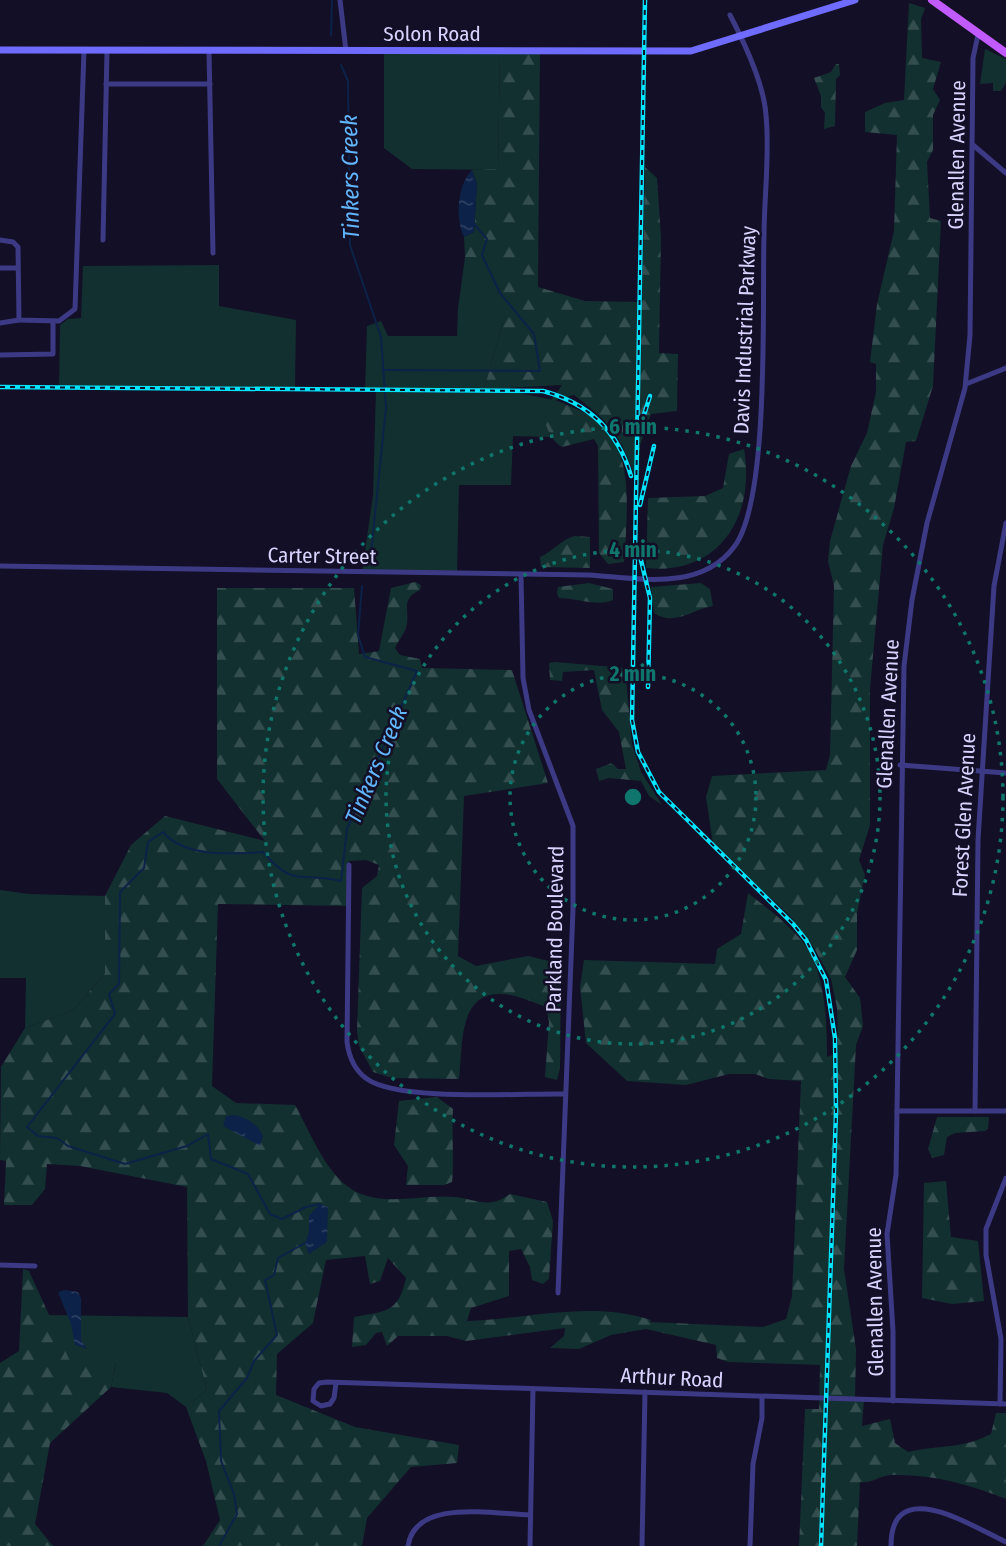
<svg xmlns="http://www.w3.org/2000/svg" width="1006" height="1546" viewBox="0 0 1006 1546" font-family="'Fira Sans Condensed',sans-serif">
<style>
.grass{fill:#12302f}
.forest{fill:url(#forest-firs)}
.water{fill:url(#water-ripples)}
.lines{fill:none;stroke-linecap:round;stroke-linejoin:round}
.stream{stroke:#0c2248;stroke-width:2}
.street{stroke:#3d3a85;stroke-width:5}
.secondary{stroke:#6f6bff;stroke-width:7}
.primary{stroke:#c25bff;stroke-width:8}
.rail-casing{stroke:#00e5ff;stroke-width:4.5}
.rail{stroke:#130f26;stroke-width:2;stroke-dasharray:5;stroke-linecap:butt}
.ring{fill:none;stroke:#0f766e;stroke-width:3.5;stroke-dasharray:3.5 7}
.labels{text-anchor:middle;stroke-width:5;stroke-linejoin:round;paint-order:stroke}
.street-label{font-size:21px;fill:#d9d4ff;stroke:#130f26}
.water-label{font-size:23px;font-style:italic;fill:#62b6ff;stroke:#130f26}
.centre{fill:#0f766e;stroke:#130f26;stroke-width:3.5}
.ring-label{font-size:21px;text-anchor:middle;font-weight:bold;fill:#0f766e;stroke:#130f26;stroke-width:5;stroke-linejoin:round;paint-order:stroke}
</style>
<defs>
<pattern id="forest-firs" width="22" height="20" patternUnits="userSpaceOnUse" patternTransform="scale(1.75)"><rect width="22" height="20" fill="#12302f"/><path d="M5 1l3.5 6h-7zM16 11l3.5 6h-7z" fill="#344d4e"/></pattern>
<pattern id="water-ripples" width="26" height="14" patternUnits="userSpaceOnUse" patternTransform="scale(1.75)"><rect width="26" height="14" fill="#0c2248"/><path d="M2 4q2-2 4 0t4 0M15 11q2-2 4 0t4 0" fill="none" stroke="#2f4163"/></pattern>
</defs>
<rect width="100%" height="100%" fill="#130f26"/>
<g class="grass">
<polygon points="985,49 1006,59 1006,83 1001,91 993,91 993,83 980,84"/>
<polygon points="384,51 500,52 498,170 412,169 384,148"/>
<polygon points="465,257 503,257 503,323 484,389 520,389 519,393 554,400 546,422 550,437 513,436 511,485 459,485 457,574 362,573 373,495 376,389 365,389 367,326 381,321 388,336 457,336 458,308"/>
<polygon points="219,265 219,306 296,320 295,388 59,387 60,325 68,319 81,318 83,266"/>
<polygon points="0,890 29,894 105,896 105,973 74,1010 25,1028 26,978 0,978"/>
<polygon points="47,1315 188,1317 207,1390 186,1407 167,1393 111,1387 116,1363 71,1363"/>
</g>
<g class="forest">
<path d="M909,3L925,8L921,19L922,58L941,62L933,89L940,100L933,115V150L927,162L930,218L941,221L933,386L916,441L906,442L894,508L883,545L870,689V825L859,860L865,875L857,913V950L845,977L860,998L863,1026L856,1045L844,1269L856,1349L855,1399L864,1400L862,1426L890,1419L895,1443L908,1452C939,1445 962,1449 991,1434L996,1413H1006V1499C969,1484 932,1474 892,1475C880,1475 872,1484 860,1482L857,1546H799L805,1409H819L820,1365L728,1362L717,1358L716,1345L646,1329L611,1335L579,1349L550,1348L564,1336L565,1328L466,1341L447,1336H398L387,1346L382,1332L376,1333L366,1345L352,1347L354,1317C385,1311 398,1314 406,1278L388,1258L380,1281L370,1284L365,1256L326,1260L313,1323L277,1354L276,1395L355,1427L459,1445L457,1463L411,1467L367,1518L362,1546H203L220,1520L206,1461L186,1407L207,1390L188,1317L187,1187L80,1166L47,1164L45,1189L32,1205H4L6,1161L0,1160L1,1067L25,1028L74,1010L105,973V896L131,845L165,816L265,841L217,779V588H354L359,654L379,651L391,588L415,582L421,585L420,590C399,600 411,610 406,628C404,634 398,641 395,648L400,655L420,659L422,668L512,670L548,783L464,796L458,956L476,966L528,956L561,964L560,1068L557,1080L545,1077L549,1022L546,1007C531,1002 513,993 498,994C457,995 463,1051 459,1079L392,1078L373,1072L359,1046L357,1031L362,888L377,876L379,865L366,860L349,861V906L218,904L212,1086L236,1103L295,1105C312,1135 330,1187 367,1196C394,1204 426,1194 454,1197C477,1199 488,1210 510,1194L547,1202L553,1221L549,1279L543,1284L532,1280L530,1267L521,1249L509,1251V1296L471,1308L467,1321C528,1319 591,1300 651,1320L650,1322L763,1327L786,1319L792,1296L801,1081L769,1079L755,1074H729L686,1085L627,1081L586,1043L580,987L584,960L715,964L717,949L741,934L748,893C767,908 791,926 805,945C826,974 827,1024 827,1057L838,1053L837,1008L831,979L814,948L790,916L713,844L706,797L712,776L826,770L830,755L834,586L828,561L830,541L851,466L867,433L876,392V364L870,362L877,304L894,231L897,135L865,132V112L885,103L904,100Z"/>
<path d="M500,52H540L538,287L585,301L642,302L645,167L657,178L661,237L659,353L678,354L677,411L651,414L640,445L639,487C621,438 616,427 574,395L555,400C571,407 590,413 603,426C635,459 626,514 625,557L624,562L608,564L599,553L598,446L594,439L562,447C550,440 540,420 548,405C552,398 558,392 562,385L484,389L503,323V258L465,257L464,237L474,232L477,184L472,170L498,169Z"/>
<polygon points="836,64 839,64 840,75 836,79 835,126 824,129 825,113 821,107 821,96 814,78 831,72"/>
<path d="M744,449C756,516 719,576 646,568L648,498L705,496L723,488L729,454Z"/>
<path d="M575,536L590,537V568L541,567L540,557C554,551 561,539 575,536Z"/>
<path d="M589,583L613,589V600C598,607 576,598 559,598L557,593L558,587Z"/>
<path d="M701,583L710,589L713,606C693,609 674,627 654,613L651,587Z"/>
<polygon points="555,662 625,668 632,744 641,772 662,805 649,796 641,781 609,778 599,781 596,769 612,763 618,769 626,769 619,732 602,710 594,670 563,672 562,681 550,680 549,663"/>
<path d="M437,1097L453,1109C452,1121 454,1176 452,1182L444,1185H406L408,1166L394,1145L399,1101Z"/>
<polygon points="937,1117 989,1117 988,1129 985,1131 955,1133 947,1137 944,1155 932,1158 928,1149"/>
<polygon points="946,1181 951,1237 978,1241 984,1301 952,1304 922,1298 924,1183"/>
<polygon points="23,1269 29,1271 71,1363 116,1362 111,1387 50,1443 35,1524 53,1546 0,1546 0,1363 19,1351"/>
</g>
<g class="water">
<path d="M472,170L477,184L474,232L464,237C455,219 457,185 472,170Z"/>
<path d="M235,1115C249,1119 256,1123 263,1136L260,1146L223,1126L226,1116Z"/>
<polygon points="320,1204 328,1207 327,1242 309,1254 305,1243 309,1232 309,1216"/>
<polygon points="65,1290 78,1292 81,1298 81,1340 87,1349 75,1345 71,1324 58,1292"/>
</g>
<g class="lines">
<g class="stream">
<polyline points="331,35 332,0"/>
<polyline points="341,65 348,81 350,245 381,337 386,407 370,563"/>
<polyline points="383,370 540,371 534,334 500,293 482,255 487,239 474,224"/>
<path d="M320,1204L306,1207L282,1219L270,1214L248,1174L211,1159L208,1134L187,1146L125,1164L68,1146L57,1138L38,1136L27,1127L115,1014L109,994L119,984L120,892L144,868L148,842L163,832C185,858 232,854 263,852C295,889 299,871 341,881L347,829L417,671L365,657L358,635L362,586"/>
<polyline points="219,1546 237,1514 234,1494 221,1461 219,1411 247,1378 254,1361 277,1335 265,1280 274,1275 278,1258 305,1243"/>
</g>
<g class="street">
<polyline points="340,0 346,51"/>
<polyline points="209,51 213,253"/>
<polyline points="106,84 210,84"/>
<polyline points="973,145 1006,173"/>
<polyline points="0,240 13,242 18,247 19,320 59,321 75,309 84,50"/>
<polyline points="103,240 107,51"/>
<polyline points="0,268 16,268"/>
<polyline points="0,323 19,320"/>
<polyline points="0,355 53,354 53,321"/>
<polyline points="966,384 1006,368"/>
<path d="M0,566L589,575C638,578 700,592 734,547C770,501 762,302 764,237C764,197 770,155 766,115C764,84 744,42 730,15"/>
<polyline points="521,575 523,678 529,710 573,826 573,909 558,1293"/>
<polyline points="900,765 1006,773"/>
<path d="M349,865L347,1042C349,1057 354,1070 367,1079C400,1102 521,1093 565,1094"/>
<polyline points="897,1111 1006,1111"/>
<polyline points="975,1111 978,840 994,586 1006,523"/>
<polyline points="0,1265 35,1266"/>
<polyline points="336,1383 334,1398 330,1404 321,1406 313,1401 314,1389 319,1383 327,1382 1006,1404"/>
<polyline points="893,1401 893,1331 887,1234 896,1175 904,666 912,600 927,523 965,388 970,335 973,58 978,35"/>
<polyline points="1000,1404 1001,1339 986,1255 986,1229 1006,1178"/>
<path d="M408,1546C415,1498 493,1514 530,1515"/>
<polyline points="530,1546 533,1389"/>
<polyline points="642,1546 645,1392"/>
<polyline points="750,1546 753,1464 762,1418 762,1398"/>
<path d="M891,1546C891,1473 973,1527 1006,1542"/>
</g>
<polyline class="secondary" points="0,50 691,51 855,0"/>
<polyline class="primary" points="932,0 1006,53"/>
<g class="rail-casing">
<g id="rail">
<polyline points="645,0 632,720 638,752 659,792 793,924 806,940 826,980 835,1038 836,1112 821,1546"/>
<path d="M0,387L543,391C588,403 618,431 631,476"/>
<polyline points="642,421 650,396"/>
<polyline points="640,505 654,446"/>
<polyline points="640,556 650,598 648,687"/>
</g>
</g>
<use href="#rail" class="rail"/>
</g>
<g class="ring">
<circle cx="633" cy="797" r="123"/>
<circle cx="633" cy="797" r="247"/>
<circle cx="633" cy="797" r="370"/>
</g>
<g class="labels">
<g class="street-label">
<text x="432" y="41">Solon Road</text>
<text transform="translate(957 155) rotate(-89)" y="7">Glenallen Avenue</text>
<text transform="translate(745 330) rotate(-88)" y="7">Davis Industrial Parkway</text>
<text transform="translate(322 556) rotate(1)" y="7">Carter Street</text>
<text transform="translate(888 714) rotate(-87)" y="7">Glenallen Avenue</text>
<text transform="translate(964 815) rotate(-87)" y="7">Forest Glen Avenue</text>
<text transform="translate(555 929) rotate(-89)" y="7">Parkland Boulevard</text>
<text transform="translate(875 1302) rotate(-91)" y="7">Glenallen Avenue</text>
<text transform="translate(672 1378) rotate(3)" y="7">Arthur Road</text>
</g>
<g class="water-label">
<text transform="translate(350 177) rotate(-91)" y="8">Tinkers Creek</text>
<text transform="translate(376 765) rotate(-67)" y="8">Tinkers Creek</text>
</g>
</g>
<circle cx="633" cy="797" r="10" class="centre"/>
<g class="ring-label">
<text x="633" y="434">6 min</text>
<text x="633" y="557">4 min</text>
<text x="633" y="681">2 min</text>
</g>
</svg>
